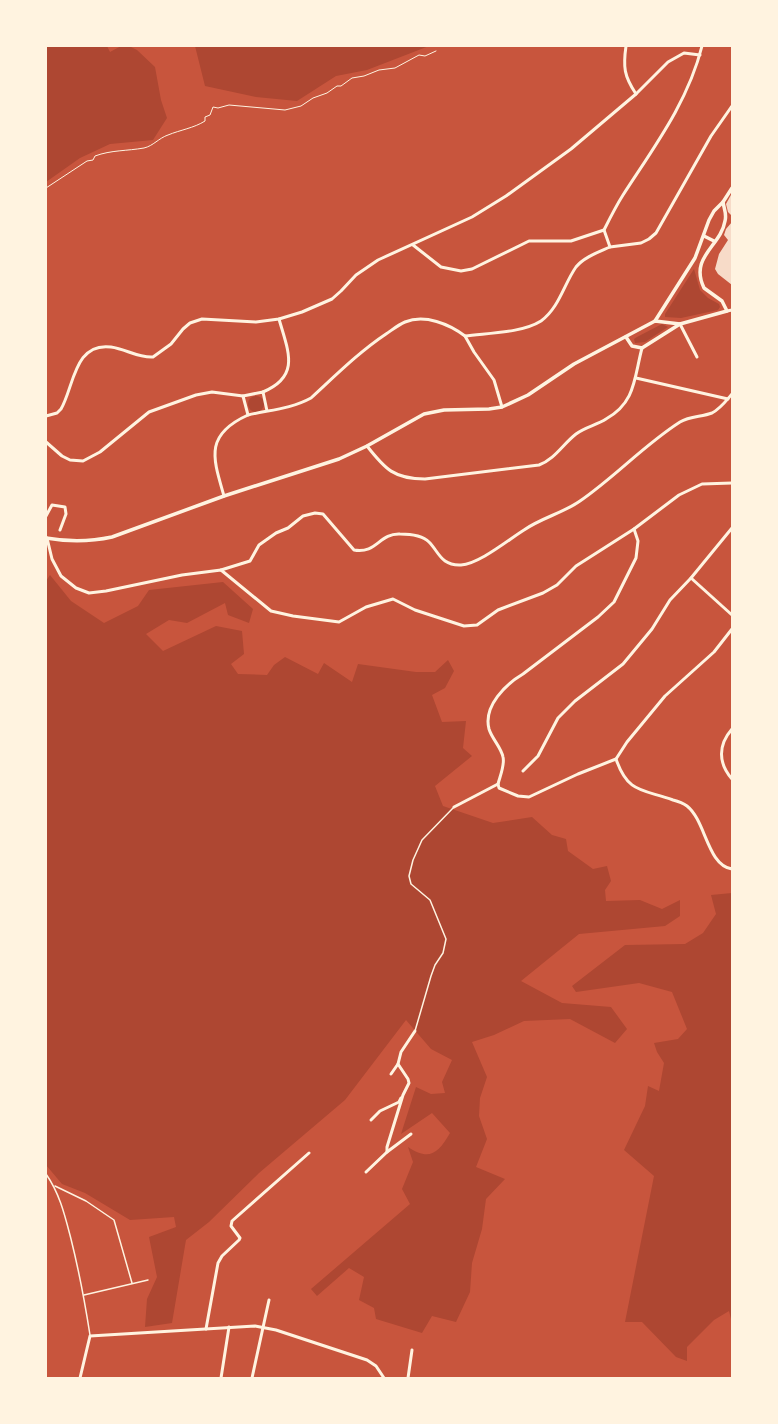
<svg xmlns="http://www.w3.org/2000/svg" width="778" height="1424" viewBox="0 0 778 1424" font-family="Rubik,sans-serif">
<style>
.green{fill:#ae4732}
.building{fill:#f7dbc8}
.lines{fill:none;stroke-linecap:round;stroke-linejoin:round}
.path{stroke:#fff3e0;stroke-width:1}
.service{stroke:#fff3e0;stroke-width:1.5}
.minor{stroke:#fff3e0;stroke-width:3}
.tertiary{stroke:#fff3e0;stroke-width:3.5}
</style>
<rect width="100%" height="100%" fill="#c8553d"/>
<g class="green">
<polygon points="46,46 107,46 110,52 121,46 129,46 137,50 155,67 161,100 167,118 153,140 110,144 80,158 46,182"/>
<polygon points="195,46 429,46 367,70 336,76 297,101 256,97 205,86"/>
<polygon points="694,269 700,290 708,298 719,304 720,307 718,310 681,318 665,317 665,314"/>
<polygon points="662,324 668,327 645,342 635,343 634,339 637,337"/>
<circle cx="256" cy="404" r="8"/>
<path d="M50,575L71,601L104,623L138,606L149,590L223,582L253,609L249,623L228,615L225,603L187,623L169,620L146,634L163,651L216,626L242,631L244,654L231,664L238,674L267,675L274,665L285,657L318,674L324,663L352,682L358,664L416,672H435L448,660L454,671L445,688L432,695L442,722L466,721L463,748L472,756L435,786L443,806L493,823L532,817L552,835L566,839L568,851L593,869L607,866L611,881L605,890L606,901L640,900L662,909L680,900V916L665,926L579,934L521,981L562,1003L611,1007L627,1029L615,1043L570,1019L524,1021L494,1035L472,1042L487,1077L480,1098L479,1116L487,1139L476,1167L505,1179L486,1199L482,1229L472,1263L470,1292L456,1322L432,1316L422,1333L376,1319L374,1308L359,1300L364,1277L349,1268L317,1296L311,1289L410,1204L402,1189L413,1162L408,1147C429,1161 438,1154 450,1133L432,1113L401,1134L416,1087L431,1094L445,1093L442,1082L452,1060L431,1049L406,1020L345,1100L259,1173L209,1222L186,1240L172,1323L145,1327L147,1299L157,1277L149,1237L176,1227L174,1217L130,1220L85,1193L62,1184L46,1165V581Z"/>
<polygon points="732,893 732,1323 729,1311 714,1320 687,1347 687,1361 676,1357 642,1322 625,1322 654,1176 624,1150 645,1106 648,1086 659,1091 664,1063 657,1052 654,1043 678,1039 687,1029 672,992 639,983 576,992 572,986 625,945 685,944 703,933 716,914 711,895"/>
</g>
<g class="building">
<polygon points="732,193 732,216 728,212 726,204"/>
<polygon points="732,222 732,285 718,274 715,269 719,254 728,240 724,235 726,229"/>
</g>
<g class="lines">
<path class="path" d="M46,188L87,161L93,160L95,156C111,150 127,151 144,148C153,146 159,138 168,135C180,130 194,128 205,121V117L210,115L213,107L218,108L229,105L285,110L301,106L313,98L327,93L337,86H341L352,78L364,76L379,70L395,68L419,55L425,56L436,51"/>
<g class="service">
<polyline points="415,1031 431,976 435,965 443,953 446,939 430,900 411,884 409,876 413,860 422,840 454,807"/>
<path d="M46,1174C60,1194 65,1216 71,1239C79,1271 85,1303 90,1335"/>
<polyline points="55,1186 86,1201 114,1220 132,1283"/>
<polyline points="84,1295 148,1280"/>
</g>
<g class="minor">
<path d="M626,46C623,67 624,76 636,94"/>
<path d="M604,230C610,218 616,206 623,195C654,147 688,102 702,46"/>
<polyline points="413,245 441,267 461,271 472,269 529,241 571,241 604,230 610,247 641,243 649,239 656,233 711,136 732,106"/>
<polyline points="727,311 732,310"/>
<polyline points="680,324 697,357"/>
<polyline points="465,336 474,352 494,380 502,407"/>
<polyline points="636,378 728,399"/>
<path d="M263,392C301,376 288,351 279,319"/>
<path d="M267,411L263,392L243,396L248,415C269,410 291,409 311,398C335,376 359,352 386,334C392,330 398,325 405,322C425,314 449,324 465,336C488,333 522,333 541,321C559,308 564,284 576,267C584,257 599,252 610,247"/>
<path d="M46,416L57,413L61,409C74,387 74,342 111,347C126,349 138,358 153,357L171,344L183,329L190,323L202,319L256,322L279,319L302,312L332,299L341,291L356,275L378,260L472,217L506,196L571,149L636,94L668,62L684,53L700,55"/>
<polyline points="46,442 62,456 70,460 83,461 100,452 149,412 196,395 212,392 243,396"/>
<path d="M367,446C385,469 394,479 425,479L539,465C555,459 563,444 576,434C585,427 597,425 606,419C636,402 634,378 642,348"/>
<path d="M224,496C213,458 204,435 248,415"/>
<polyline points="46,516 52,505 65,507 66,514 60,530"/>
<path d="M634,529L638,541L636,558L614,602L598,617L523,674C506,684 483,706 489,729C492,739 501,747 503,757C505,765 500,776 498,784L499,788L518,796L529,797L578,774L616,759L627,742L665,696L714,652L732,629"/>
<polyline points="47,538 52,559 61,576 76,588 89,593 106,591 182,575 221,570 271,611 293,616 339,622 366,607 393,599 415,610 464,626 477,625 498,610 543,593 557,585 576,566 634,529 679,495 702,484 732,483"/>
<path d="M221,570L250,561L259,545L276,533L288,528L303,516L315,513L323,514L354,550C377,554 379,533 400,534C409,534 422,535 429,542C439,552 441,566 461,565C479,564 508,540 524,530C541,518 563,513 580,501C615,477 644,445 680,422C690,416 702,417 712,413C720,409 726,401 732,394"/>
<polyline points="691,578 732,615"/>
<path d="M732,729C718,745 718,763 732,779"/>
<path d="M616,759C628,794 643,789 673,800C677,801 683,803 687,806C706,821 707,865 732,869"/>
<polyline points="523,771 538,756 558,718 575,701 623,664 652,629 670,600 691,578 732,528"/>
<polyline points="454,807 498,784"/>
<polyline points="391,1074 398,1064 401,1052 415,1031"/>
<polyline points="371,1120 380,1111 399,1102 401,1098"/>
<polyline points="387,1152 387,1147 403,1095 409,1083 408,1079 398,1064"/>
<polyline points="366,1172 387,1152 411,1134"/>
<polyline points="206,1329 218,1263 222,1256 239,1240 240,1238 231,1226 232,1221 309,1153"/>
<polyline points="80,1378 90,1336 255,1326 276,1330 367,1360 376,1366 384,1378"/>
<polyline points="221,1378 229,1327"/>
<polyline points="252,1378 269,1300"/>
<polyline points="408,1378 412,1350"/>
</g>
<g class="tertiary">
<polyline points="704,236 714,241"/>
<polyline points="655,321 695,258 709,220 714,211 723,202 732,188"/>
<path d="M626,337L632,346L642,348L680,324L727,311L722,301L704,288C689,257 721,246 725,221C727,214 724,209 723,202"/>
<path d="M46,538C69,542 89,542 112,537L224,496L339,459L367,446L424,414L444,410L489,409L502,407L528,395L574,364L655,321L680,324"/>
</g>
</g>
<rect width="778" height="1424" fill="none" stroke="#fff3e0" stroke-width="94"/>
</svg>
